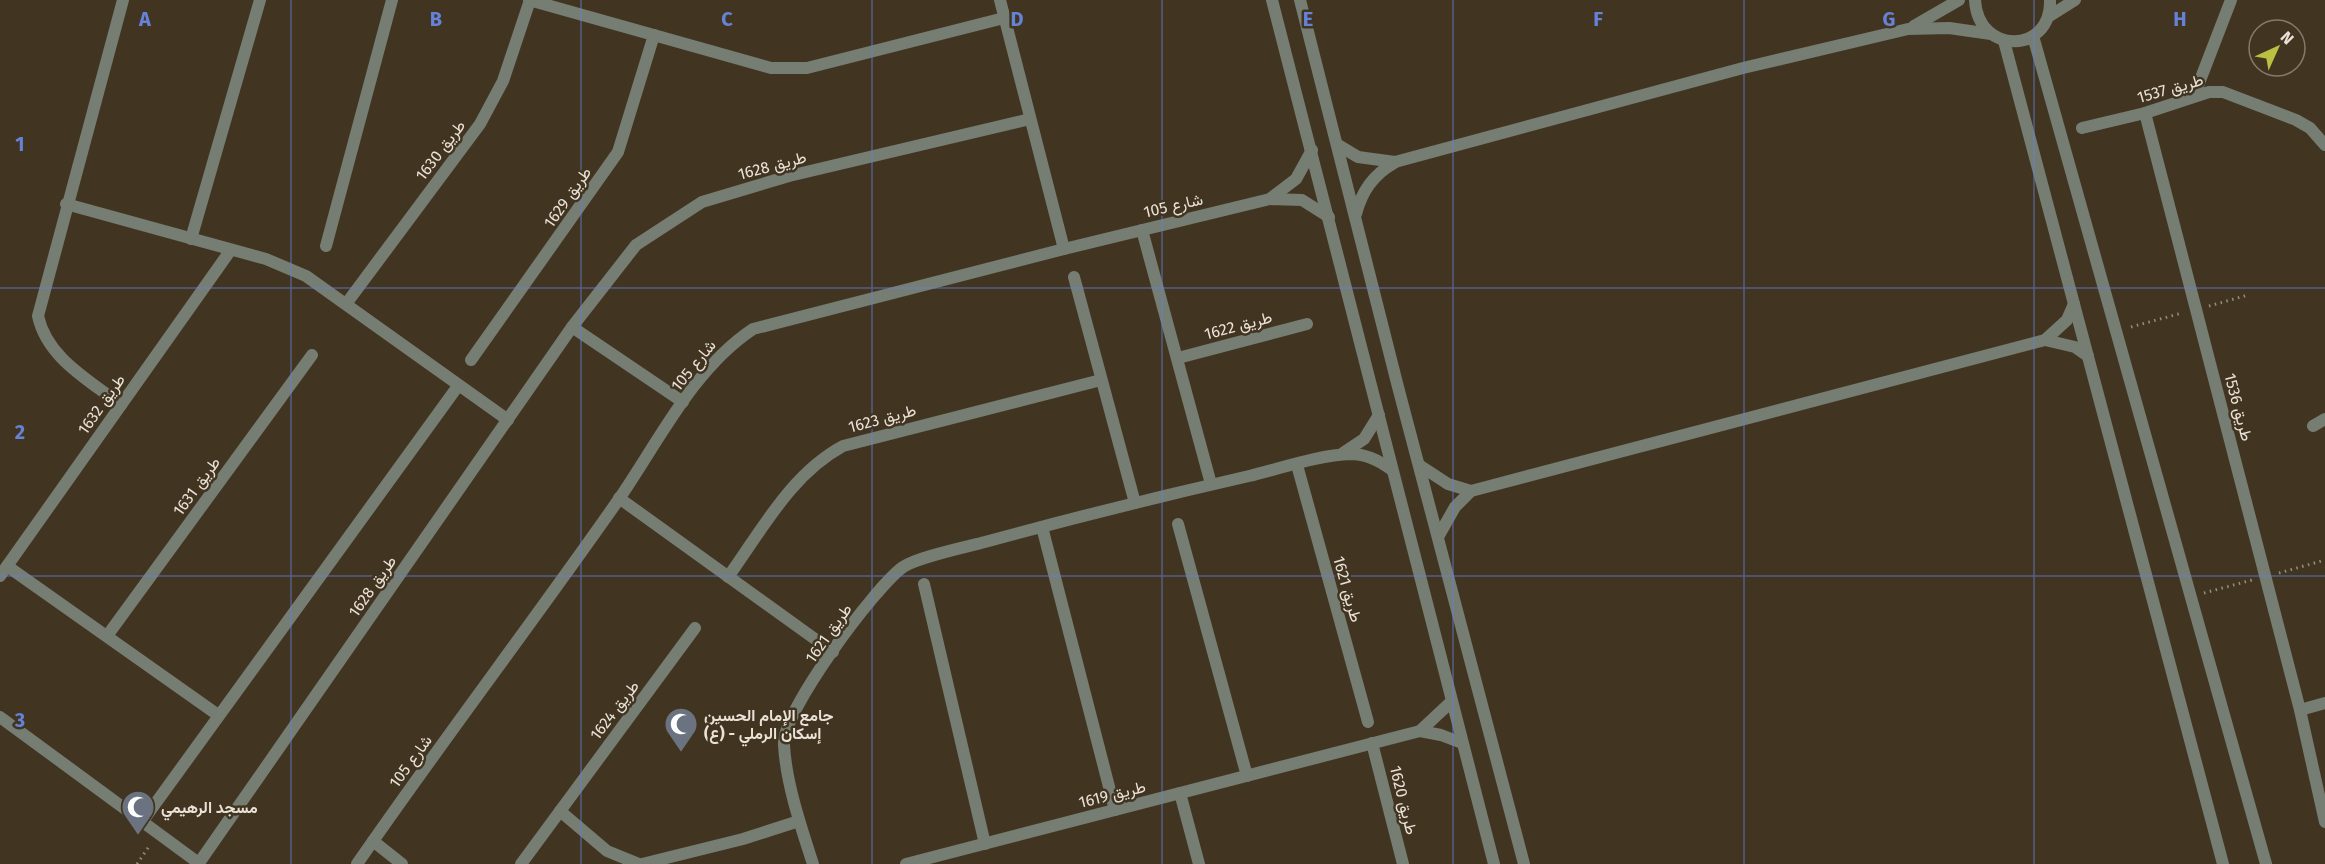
<svg xmlns="http://www.w3.org/2000/svg" width="2325" height="864" viewBox="0 0 2325 864" font-family="'Fira Sans',Vazirmatn,sans-serif">
<style>
.lines{fill:none;stroke-linecap:round;stroke-linejoin:round}
.path{stroke:#978d7e;stroke-width:3;stroke-dasharray:1.5 4.5;stroke-linecap:butt}
.street{stroke:#767d73;stroke-width:12}
.grid{fill:none;stroke:#6582d8;stroke-width:1.5;stroke-opacity:0.55}
.labels{text-anchor:middle;stroke-width:5;stroke-linejoin:round;paint-order:stroke}
.street-label{font-size:16px;fill:#ebe2d7;stroke:#413522}
.poi-label{font-size:16px;font-weight:bold;fill:#ebe2d7;stroke:#413522;text-anchor:start}
.grid-label{font-size:20px;text-anchor:middle;font-weight:bold;fill:#6582d8;stroke:#413522;stroke-width:5;stroke-linejoin:round;paint-order:stroke}
</style>
<rect width="100%" height="100%" fill="#413522"/>
<g class="lines">
<g class="path">
<polyline points="2209,306 2248,295"/>
<polyline points="2131,327 2182,313"/>
<polyline points="2279,573 2325,560"/>
<polyline points="2204,593 2252,580"/>
<polyline points="137,864 150,845"/>
</g>
<g class="street">
<polyline points="529,0 771,68 807,68 1004,18"/>
<polyline points="1000,0 1064,249"/>
<polyline points="1272,0 1494,864"/>
<polyline points="1300,0 1398,387 1524,864"/>
<path d="M1975,0C1978,56 2052,54 2050,0"/>
<polyline points="2048,17 2075,0"/>
<polyline points="1914,26 1959,0"/>
<polyline points="2033,36 2266,864"/>
<polyline points="2004,41 2223,864"/>
<polyline points="2194,96 2231,0"/>
<polyline points="2145,113 2300,710 2325,822"/>
<polyline points="2082,128 2145,113 2209,92 2223,92 2296,120 2310,128 2325,145"/>
<polyline points="1338,145 1358,157 1395,162 1743,68 1908,29 1949,28 1991,34"/>
<polyline points="1271,198 1296,179 1312,150"/>
<polyline points="66,204 266,259 306,276 508,420"/>
<path d="M1356,214C1362,191 1373,175 1394,163"/>
<polyline points="1142,230 1211,484"/>
<polyline points="191,239 260,0"/>
<polyline points="326,246 392,0"/>
<polyline points="1074,277 1135,503"/>
<polyline points="346,304 480,124 503,81 530,0"/>
<polyline points="572,327 683,402"/>
<polyline points="2045,340 2075,347 2088,356"/>
<polyline points="1178,358 1307,324"/>
<polyline points="471,360 618,152 654,35"/>
<path d="M121,405C89,380 47,358 38,316L123,0"/>
<polyline points="2313,426 2325,419"/>
<polyline points="1343,453 1364,439 1379,415"/>
<polyline points="1297,465 1368,722"/>
<polyline points="1419,465 1448,484 1471,491"/>
<polyline points="619,498 833,652"/>
<polyline points="1178,524 1247,776"/>
<polyline points="1042,527 1115,810"/>
<polyline points="1438,537 1455,507 1471,491 2045,340 2067,320 2074,304"/>
<polyline points="7,566 218,715"/>
<polyline points="0,576 230,251"/>
<path d="M728,577C762,530 791,474 843,446L1101,380"/>
<polyline points="924,584 985,844"/>
<polyline points="107,636 312,355"/>
<polyline points="2300,710 2325,703"/>
<polyline points="0,717 200,864"/>
<polyline points="1420,731 1451,702"/>
<polyline points="1372,743 1403,864"/>
<polyline points="1180,793 1199,864"/>
<polyline points="560,811 607,851 639,864"/>
<polyline points="142,822 458,386"/>
<polyline points="373,841 402,864"/>
<polyline points="199,863 572,327 636,245 702,202 789,176 1030,119"/>
<path d="M357,864C442,741 533,622 619,499C659,441 693,369 753,329L1064,249L1270,199L1302,200L1329,217"/>
<polyline points="521,864 695,628"/>
<polyline points="642,864 743,839 799,821"/>
<path d="M813,864C801,827 786,783 784,745C781,713 875,587 903,567C918,557 966,547 985,542C1073,518 1161,496 1249,476C1282,468 1318,455 1351,454C1367,454 1380,461 1392,470"/>
<polyline points="906,864 1420,731 1441,735 1462,743"/>
</g>
</g>
<path class="grid" d="M291,0V864M581,0V864M872,0V864M1162,0V864M1453,0V864M1744,0V864M2034,0V864M0,288H2325M0,576H2325"/>
<defs>
<g id="mosque-pin" transform="scale(1.725)"><path d="M0 17L-7.5 6A9.5 9.5 0 1 1 7.5 6Z" fill="#6b7280" stroke="#413522"/><path d="M3.5-4.9A6 6 0 1 0 3.5 4.9A5 5 0 1 1 3.5-4.9Z" fill="#fff"/></g>
</defs>
<g fill-rule="evenodd">
<use href="#mosque-pin" x="681" y="724"/>
<use href="#mosque-pin" x="138" y="807"/>
</g>
<g class="labels">
<g class="street-label">
<text transform="translate(2170 88) rotate(-16)" y="6">طريق 1537</text>
<text transform="translate(440 150) rotate(-53)" y="6">طريق 1630</text>
<text transform="translate(772 165) rotate(-15)" y="6">طريق 1628</text>
<text transform="translate(567 197) rotate(-55)" y="6">طريق 1629</text>
<text transform="translate(1173 205) rotate(-13)" y="6">شارع 105</text>
<text transform="translate(1238 325) rotate(-15)" y="6">طريق 1622</text>
<text transform="translate(693 365) rotate(-51)" y="6">شارع 105</text>
<text transform="translate(101 404) rotate(-55)" y="6">طريق 1632</text>
<text transform="translate(2239 407) rotate(75)" y="6">طريق 1536</text>
<text transform="translate(882 418) rotate(-15)" y="6">طريق 1623</text>
<text transform="translate(196 486) rotate(-54)" y="6">طريق 1631</text>
<text transform="translate(372 586) rotate(-55)" y="6">طريق 1628</text>
<text transform="translate(1348 589) rotate(74)" y="6">طريق 1621</text>
<text transform="translate(828 633) rotate(-55)" y="6">طريق 1621</text>
<text transform="translate(614 710) rotate(-53)" y="6">طريق 1624</text>
<text transform="translate(410 761) rotate(-54)" y="6">شارع 105</text>
<text transform="translate(1112 794) rotate(-14)" y="6">طريق 1619</text>
<text transform="translate(1404 800) rotate(76)" y="6">طريق 1620</text>
</g>
<g class="poi-label">
<text x="704" y="721">جامع الإمام الحسين<tspan x="704" dy="18">(ع) - إسكان الرملي</tspan></text>
<text x="161" y="813">مسجد الرهيمي</text>
</g>
</g>
<g class="grid-label">
<text x="145" y="26">A</text>
<text x="436" y="26">B</text>
<text x="727" y="26">C</text>
<text x="1017" y="26">D</text>
<text x="1308" y="26">E</text>
<text x="1598" y="26">F</text>
<text x="1889" y="26">G</text>
<text x="2180" y="26">H</text>
<text x="20" y="151">1</text>
<text x="20" y="439">2</text>
<text x="20" y="727">3</text>
</g>
<g transform="translate(2277 48) rotate(45)"><circle r="28" fill="#413522" stroke="#857a6a" stroke-width="1.5"/>
<path d="M0-4.5L10 22L0 15L-10 22Z" fill="#bdbf43"/>
<text y="-9" font-size="16" font-weight="bold" text-anchor="middle" fill="#ebe2d7">N</text>
</g>
</svg>
